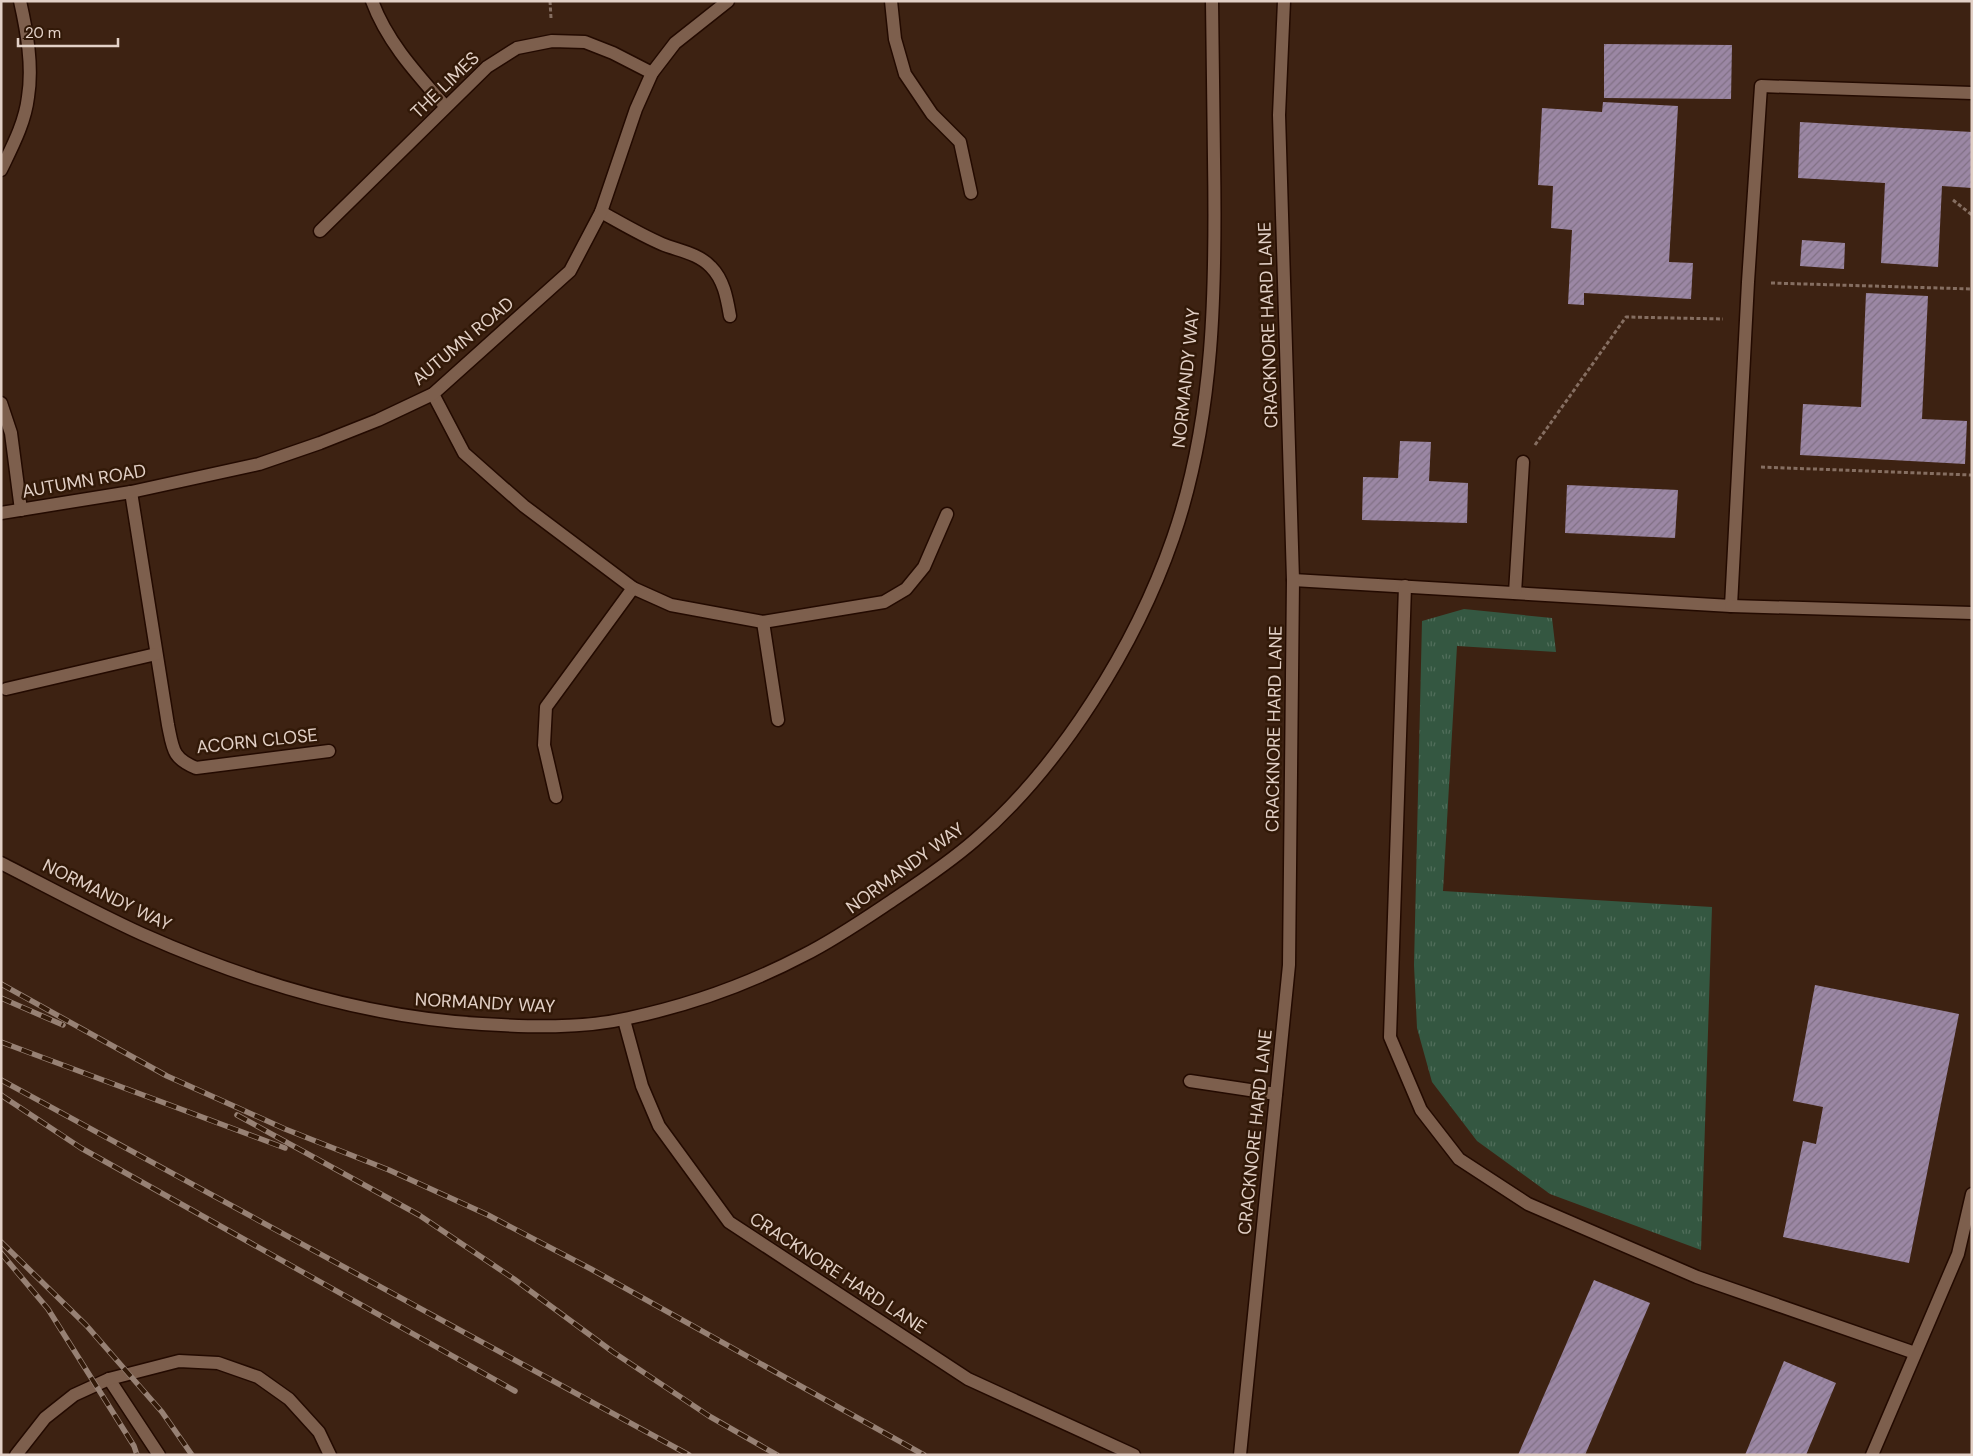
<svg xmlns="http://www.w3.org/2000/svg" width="1973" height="1456" viewBox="0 0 1973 1456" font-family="'DM Sans',sans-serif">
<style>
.grass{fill:url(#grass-tufts)}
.building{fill:url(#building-hatch)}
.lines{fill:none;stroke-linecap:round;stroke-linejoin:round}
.minor-casing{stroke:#230a00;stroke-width:15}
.path{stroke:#856e61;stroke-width:3;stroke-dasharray:4 2.5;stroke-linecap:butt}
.minor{stroke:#7d5f4d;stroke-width:12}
.rail-casing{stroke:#978174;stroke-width:5.5}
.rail{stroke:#321908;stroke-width:4;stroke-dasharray:11;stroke-linecap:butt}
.labels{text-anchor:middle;stroke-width:5;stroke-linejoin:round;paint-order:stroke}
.street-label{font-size:18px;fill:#e3d1c7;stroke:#321908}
</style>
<defs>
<pattern id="grass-tufts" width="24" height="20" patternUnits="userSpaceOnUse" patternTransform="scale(1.25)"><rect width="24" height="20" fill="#345741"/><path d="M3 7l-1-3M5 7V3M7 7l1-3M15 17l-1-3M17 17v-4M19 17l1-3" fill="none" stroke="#516e5b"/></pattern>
<pattern id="building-hatch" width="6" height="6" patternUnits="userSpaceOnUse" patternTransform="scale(1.25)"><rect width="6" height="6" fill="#9b87a4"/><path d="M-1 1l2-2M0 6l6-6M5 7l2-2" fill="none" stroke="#817185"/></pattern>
</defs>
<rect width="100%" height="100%" fill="#3d2212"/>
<polygon class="grass" points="1464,609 1552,618 1556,652 1457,646 1443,891 1712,907 1701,1250 1550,1194 1477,1141 1432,1082 1417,1028 1414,965 1422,621"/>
<g class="building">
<polygon points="1604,44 1732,45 1731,99 1604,98"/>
<polygon points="1603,102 1678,106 1669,262 1693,263 1691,299 1584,293 1584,305 1568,304 1572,230 1551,228 1553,186 1538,185 1542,108 1602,112"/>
<polygon points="1800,122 1972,132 1972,188 1942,186 1938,267 1881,263 1885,183 1798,178"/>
<polygon points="1802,240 1845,243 1844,269 1800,266"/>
<polygon points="1866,293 1928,296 1922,419 1967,421 1965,464 1800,455 1803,404 1861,407"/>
<polygon points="1400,441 1431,442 1429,481 1468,483 1467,523 1362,520 1363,477 1398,478"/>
<polygon points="1567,485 1678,490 1675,538 1565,533"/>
<polygon points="1815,985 1959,1014 1909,1263 1783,1237 1803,1141 1816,1144 1823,1107 1793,1101"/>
<polygon points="1594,1280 1650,1303 1585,1455 1518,1455"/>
<polygon points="1784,1361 1836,1383 1806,1455 1745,1455"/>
</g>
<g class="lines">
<g class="minor-casing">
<g id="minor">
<path d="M372,1C387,42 417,74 445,106"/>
<polyline points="891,1 895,39 905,74 932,114 960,142 971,193"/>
<path d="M1,170C12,147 25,123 28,97C33,66 27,32 20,1"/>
<path d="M601,212C621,223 641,235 662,244C679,251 698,253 711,267C724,280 727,299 730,316"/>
<polyline points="320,231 487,67 517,48 552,41 585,42 613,53 652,73"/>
<polyline points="433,394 464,453 524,506 633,588 671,605 763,622 884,602 906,589 924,567 947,514"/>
<polyline points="1,403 11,433 21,510"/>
<path d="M131,492L168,725C173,749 172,758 196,768L329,751"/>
<polyline points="1,513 131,492 259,464 320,443 378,420 433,394 570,271 601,212 636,109 652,73 675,43 728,1"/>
<polyline points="1293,580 1731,606 1748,282 1761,86 1972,93"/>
<polyline points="1405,586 1390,1037 1421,1110 1459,1159 1528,1204 1697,1277 1915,1353"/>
<polyline points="1515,593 1523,462"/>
<polyline points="1731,606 1972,613"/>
<polyline points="763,622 778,720"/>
<polyline points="6,689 156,654"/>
<polyline points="556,797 544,745 546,707 633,588"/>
<path d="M1,863C48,887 94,912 142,934C250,982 363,1017 482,1024C530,1027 581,1029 629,1018C690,1005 749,984 804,955C836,939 866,918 896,898C923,880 951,861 975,840C1061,766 1136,645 1173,538C1215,417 1216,285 1214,159C1213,106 1213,54 1212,1"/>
<polyline points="624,1020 642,1086 659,1126 729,1222 968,1379 1134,1455"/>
<polyline points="1190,1081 1276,1094"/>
<polyline points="109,1379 159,1455"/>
<polyline points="16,1455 45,1418 74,1395 109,1379 179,1361 218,1363 258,1377 289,1399 319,1432 330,1455"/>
<polyline points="1240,1455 1289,965 1293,580 1279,115 1284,1"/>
<polyline points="1872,1455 1958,1254 1972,1194"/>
</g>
</g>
<g class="path">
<polyline points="550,1 551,18"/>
<polyline points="1953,200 1972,215"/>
<polyline points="1771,283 1972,289"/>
<polyline points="1535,445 1626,317 1723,319"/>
<polyline points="1761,467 1972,475"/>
</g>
<use href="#minor" class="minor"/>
<g class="rail-casing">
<g id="rail">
<polyline points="1,984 167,1076 285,1129 389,1170 488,1215 591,1269 924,1455"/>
<polyline points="1,998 63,1025"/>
<polyline points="1,1042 285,1148"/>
<polyline points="1,1080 689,1455"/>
<polyline points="1,1095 81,1148 515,1391"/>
<polyline points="237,1115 419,1215 514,1279 613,1352 709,1416 777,1455"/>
<polyline points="1,1242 86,1325 162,1412 192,1455"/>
<polyline points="1,1253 48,1309 134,1446 137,1455"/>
</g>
</g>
<use href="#rail" class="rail"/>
</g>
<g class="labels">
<g class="street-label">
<text transform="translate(445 85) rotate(-44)" y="6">THE LIMES</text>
<text transform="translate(1268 325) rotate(-92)" y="6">CRACKNORE HARD LANE</text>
<text transform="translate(463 341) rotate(-40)" y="6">AUTUMN ROAD</text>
<text transform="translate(1186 378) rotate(-84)" y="6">NORMANDY WAY</text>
<text transform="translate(84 481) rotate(-10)" y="6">AUTUMN ROAD</text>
<text transform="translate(1274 729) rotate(-89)" y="6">CRACKNORE HARD LANE</text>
<text transform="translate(257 741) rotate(-6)" y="6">ACORN CLOSE</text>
<text transform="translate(905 868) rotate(-36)" y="6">NORMANDY WAY</text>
<text transform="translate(107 895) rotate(26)" y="6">NORMANDY WAY</text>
<text transform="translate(485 1003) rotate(3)" y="6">NORMANDY WAY</text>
<text transform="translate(1255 1132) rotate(-84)" y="6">CRACKNORE HARD LANE</text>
<text transform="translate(838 1273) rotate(33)" y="6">CRACKNORE HARD LANE</text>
</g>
</g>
<rect width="1973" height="1456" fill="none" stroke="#e3d1c7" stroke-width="5"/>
<path d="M18 38v8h100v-8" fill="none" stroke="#e3d1c7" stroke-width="2.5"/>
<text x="25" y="38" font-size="15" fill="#e3d1c7" stroke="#321908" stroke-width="4" paint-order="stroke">20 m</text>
</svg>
